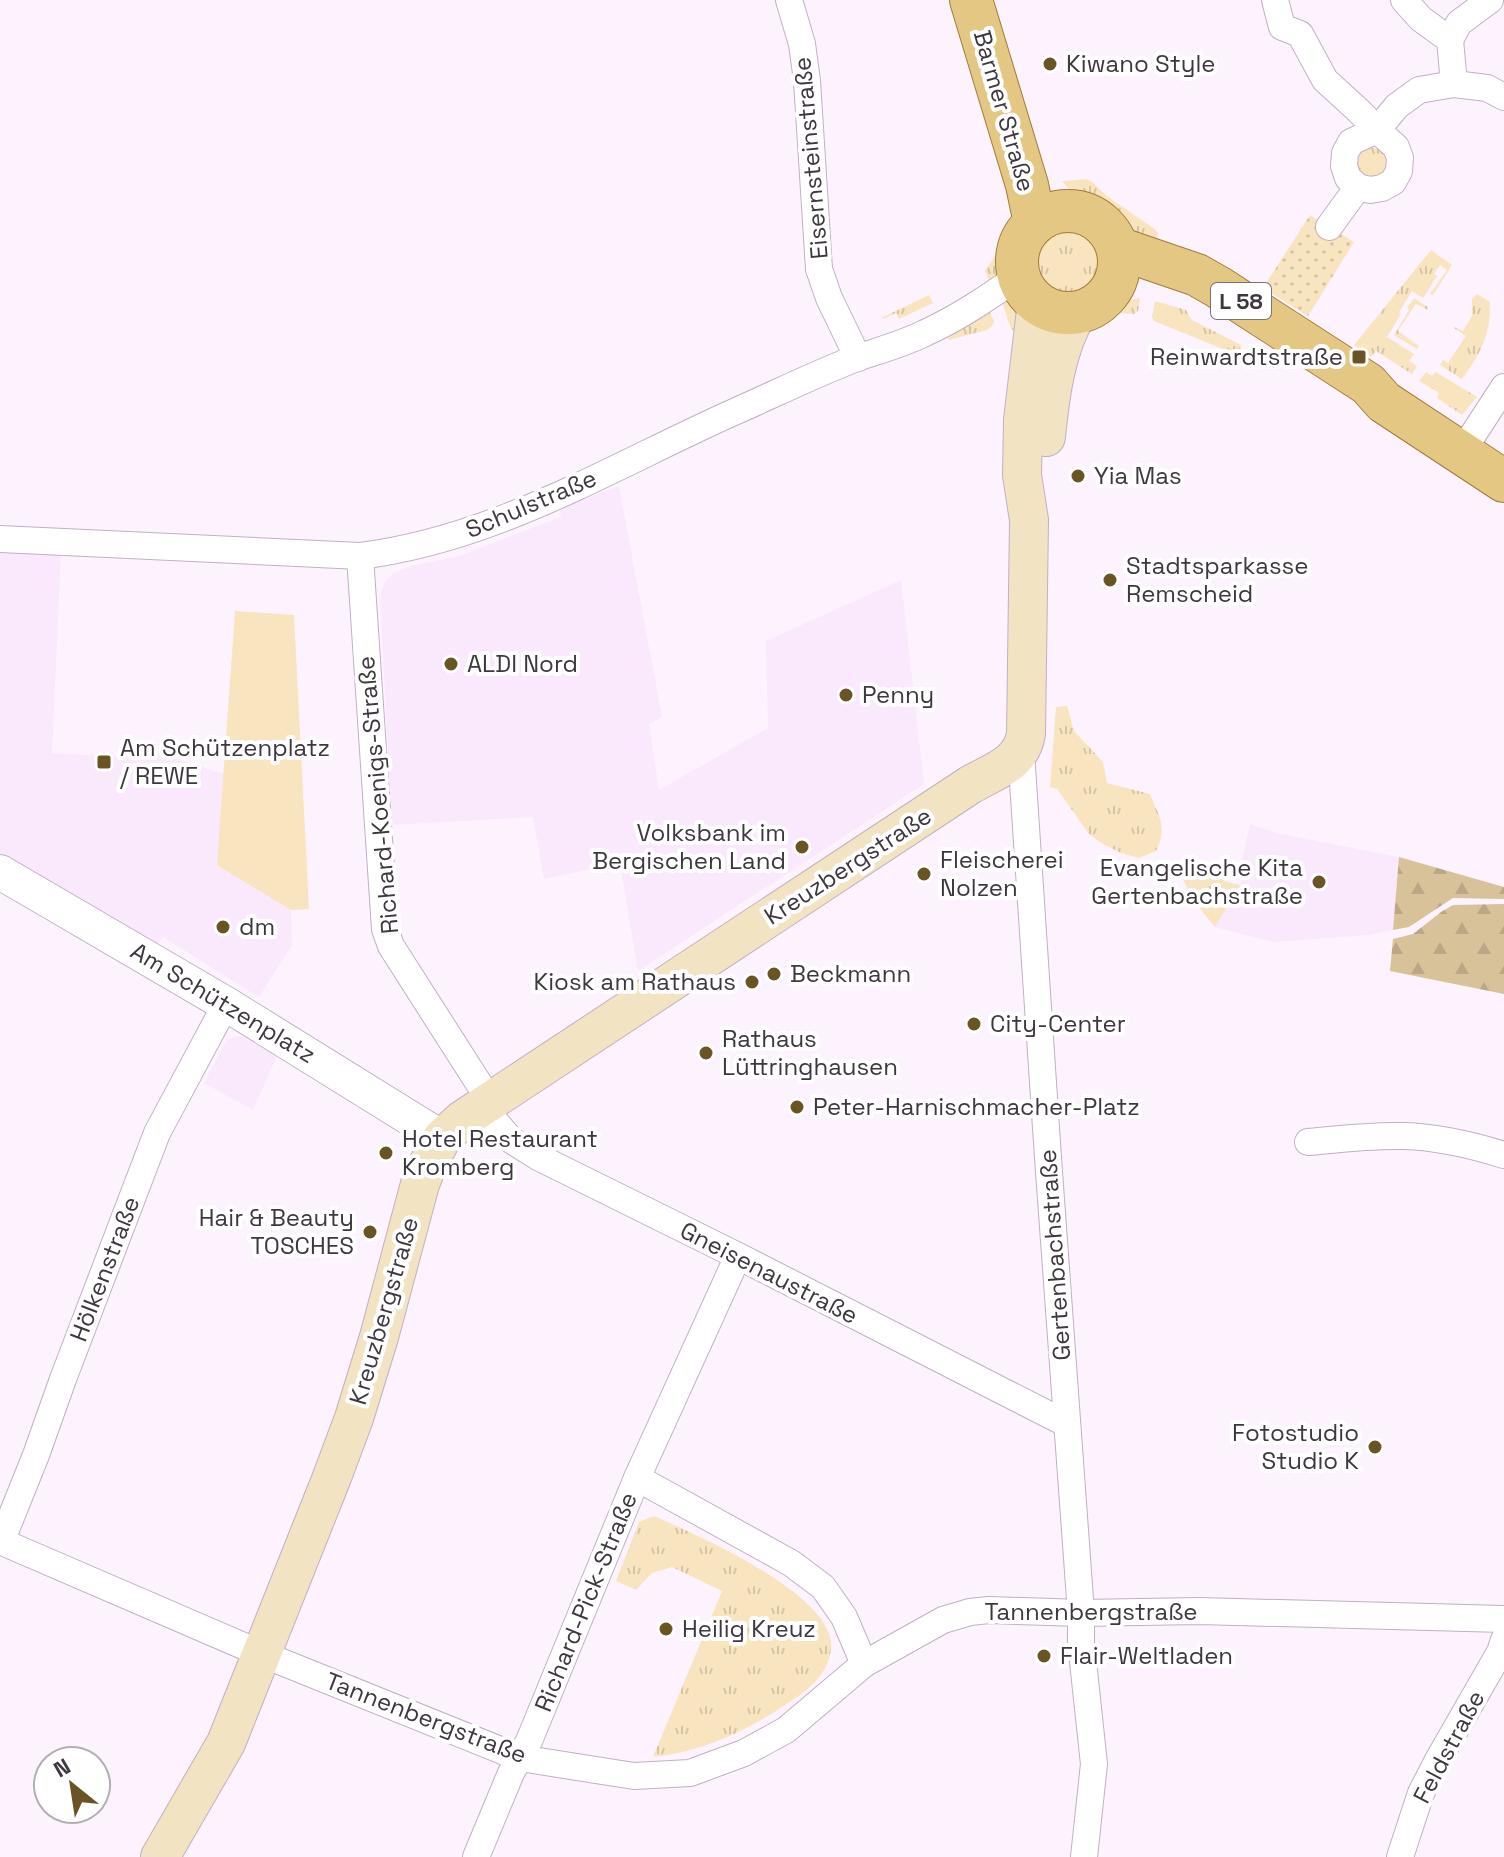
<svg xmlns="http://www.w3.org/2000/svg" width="1504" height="1857" viewBox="0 0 1504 1857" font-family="'Space Grotesk',sans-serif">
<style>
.built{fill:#fae8fc}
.grass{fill:url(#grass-tufts)}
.forest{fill:url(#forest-firs)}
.park{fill:url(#park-dots)}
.garden{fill:#f8e4be}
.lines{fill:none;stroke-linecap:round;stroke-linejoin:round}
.minor-casing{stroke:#c0b0c3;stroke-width:28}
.tertiary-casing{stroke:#c0b0c3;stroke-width:36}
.secondary-casing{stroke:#c0b0c3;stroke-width:40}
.primary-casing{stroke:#a07d37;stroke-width:44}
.minor{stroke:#fff;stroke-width:26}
.tertiary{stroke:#fff;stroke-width:34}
.secondary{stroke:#f2e3c2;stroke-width:38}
.primary{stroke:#e5c784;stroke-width:42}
.poi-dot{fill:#6b5424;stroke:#fff;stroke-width:3}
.labels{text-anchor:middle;stroke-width:8;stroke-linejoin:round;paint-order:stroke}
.shield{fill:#fff;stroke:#787379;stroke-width:2}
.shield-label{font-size:22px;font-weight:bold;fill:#3e373f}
.poi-label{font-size:24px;fill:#3e373f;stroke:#fff;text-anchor:start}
.street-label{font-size:24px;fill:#3e373f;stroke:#fff}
</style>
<defs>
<pattern id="grass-tufts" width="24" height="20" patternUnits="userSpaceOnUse" patternTransform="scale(2)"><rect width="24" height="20" fill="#f8e4be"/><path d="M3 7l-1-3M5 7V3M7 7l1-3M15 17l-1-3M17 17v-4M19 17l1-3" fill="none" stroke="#d6c4a4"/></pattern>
<pattern id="forest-firs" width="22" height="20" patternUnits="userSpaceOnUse" patternTransform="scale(2)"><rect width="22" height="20" fill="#d8c29a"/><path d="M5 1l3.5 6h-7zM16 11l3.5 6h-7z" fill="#baa786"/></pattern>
<pattern id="park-dots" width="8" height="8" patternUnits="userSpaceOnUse" patternTransform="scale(2)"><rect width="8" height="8" fill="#f8e4be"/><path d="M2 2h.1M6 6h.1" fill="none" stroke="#d6c4a4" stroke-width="1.8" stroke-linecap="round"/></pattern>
</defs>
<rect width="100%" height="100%" fill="#fdf3fe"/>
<g class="built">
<polygon points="619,486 662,717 649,724 659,790 768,728 766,641 901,580 924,784 638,971 620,863 544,879 533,817 392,825 380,601 381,591 386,581 394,573 411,566 459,556 561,517 560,509"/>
<polygon points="0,550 61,552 52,753 156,759 156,752 224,774 218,864 291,910 292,945 259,997 163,937 156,947 0,853"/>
<polygon points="1250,824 1276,833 1399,857 1393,930 1369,935 1273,942 1215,927 1240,885 1244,872 1242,860"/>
<polygon points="241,1036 277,1056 253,1110 204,1083 223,1046 228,1040 235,1037"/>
</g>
<g class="grass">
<circle cx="1372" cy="163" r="15"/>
<polygon points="1087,179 1091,181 1107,196 1156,230 1158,234 1152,254 1127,239 1117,224 1106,213 1074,195 1062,181"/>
<path d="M1012,212L1021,219C1017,227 1012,234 1010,243C1005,259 1003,271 990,283L985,271L1003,244Z"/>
<circle cx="1068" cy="261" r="35"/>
<polygon points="1431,250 1452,265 1433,295 1430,294 1447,270 1440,265 1434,274 1437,276 1423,298 1412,291 1399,312 1401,314 1387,337 1414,354 1409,361 1417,366 1412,374 1376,351 1371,357 1354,345"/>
<path d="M1016,294L1022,303L1015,332C1008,327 1006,310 1001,301Z"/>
<path d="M1477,294L1490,302C1491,334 1481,353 1462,379L1440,365L1443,360L1448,363L1466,336L1454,328L1455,327L1463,331L1472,316V299Z"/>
<polygon points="929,295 933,303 899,319 896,313 883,319 883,317"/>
<polygon points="1140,298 1138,311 1134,314 1119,313 1104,316 1091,325 1088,320 1120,302"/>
<polygon points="1414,298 1428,307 1428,310 1416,304 1398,331 1419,346 1417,349 1394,335 1409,310 1407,308"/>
<polygon points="1155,301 1186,310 1192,320 1241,345 1240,356 1154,321 1152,317"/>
<polygon points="988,308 994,321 993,325 987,330 949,340 948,338"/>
<polygon points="1426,372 1432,376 1436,372 1477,397 1462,415 1437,398 1439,393 1419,381"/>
<path d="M1067,706L1074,731L1103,762L1107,783L1150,794C1159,817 1168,827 1156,851L1139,858L1121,853L1103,844L1089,834L1057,789L1050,787L1056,707Z"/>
<path d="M1180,871L1203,872L1225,878L1224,881L1240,885L1215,927C1200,909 1187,893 1180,871Z"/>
<path d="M654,1516C695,1534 838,1596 831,1649C828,1677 804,1693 782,1707C743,1733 700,1752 653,1757L722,1591L672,1567L652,1573L636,1590L616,1581L639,1522Z"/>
</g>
<g class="forest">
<polygon points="1399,857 1504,887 1504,899 1453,898 1409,927 1393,930"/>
<polygon points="1504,904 1504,994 1390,971 1393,939 1413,934 1441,912 1453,905"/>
</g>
<polygon class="park" points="1310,215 1354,242 1308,316 1263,288"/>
<polygon class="garden" points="235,611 294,615 309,909 291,910 217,865"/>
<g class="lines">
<g class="minor-casing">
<g id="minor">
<polyline points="789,0 802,44 807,81 819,269 829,298 858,358"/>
<polyline points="1275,0 1282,27 1300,34 1325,80 1360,112 1377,130 1396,147 1400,158 1399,171 1393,182 1382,188 1370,190 1358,187 1348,178 1344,166 1345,153 1351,142 1377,130 1397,106 1419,90 1454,84 1487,88 1504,97"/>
<polyline points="1404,0 1421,19 1450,40 1454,84"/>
<polyline points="1450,40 1459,23 1490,0"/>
<polyline points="1329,227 1358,187"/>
<polyline points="1461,453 1504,387"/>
<path d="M0,539L360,556C496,539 611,467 734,412C775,394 815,374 857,358C880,350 903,344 925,333C958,318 989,297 1019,276"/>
<polyline points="360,556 385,929 391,946 490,1101"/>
<polyline points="1021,752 1048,1158 1081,1613 1081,1643 1094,1764 1084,1857"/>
<polyline points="482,1106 511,1140 538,1157 738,1256 1067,1424"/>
<path d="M1308,1142C1340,1139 1372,1135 1404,1136C1438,1137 1472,1145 1504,1155"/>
<polyline points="637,1478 791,1563 823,1587 844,1617 864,1664"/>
<polyline points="0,1541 262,1654 520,1758 634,1776 690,1773 744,1753 786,1730 864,1664 943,1620 970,1612 989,1610 1081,1613 1199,1611 1504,1619"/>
<polyline points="1,1542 36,1455 63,1379 157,1133 226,1004"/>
<polyline points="476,1857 511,1773 529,1741 637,1478 738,1256"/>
<polyline points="1400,1857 1421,1793 1438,1760 1500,1652 1504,1640"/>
</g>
</g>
<g class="tertiary-casing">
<polyline id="tertiary" points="0,872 226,1004 442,1138"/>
</g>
<g class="secondary-casing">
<g id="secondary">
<path d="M1046,437C1050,396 1056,348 1078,312"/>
<path d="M160,1857L226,1743L332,1477L354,1418L379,1337L420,1184L428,1164L442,1138L462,1120L970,785C994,771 1021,764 1026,734L1029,520L1022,475L1023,420L1037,302"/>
</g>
</g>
<g class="primary-casing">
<g id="primary">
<polyline points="971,0 1027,185 1035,223"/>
<circle cx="1068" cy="262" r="51"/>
<polyline points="1118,248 1197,275 1218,287 1368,384 1384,402 1504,481"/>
</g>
</g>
<use href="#minor" class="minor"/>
<use href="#tertiary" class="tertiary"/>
<use href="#secondary" class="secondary"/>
<use href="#primary" class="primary"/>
</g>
<g class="poi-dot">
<circle cx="1050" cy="64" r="8"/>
<rect x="1351" y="349" width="16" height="16" rx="4"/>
<circle cx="1078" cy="476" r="8"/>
<circle cx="1110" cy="580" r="8"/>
<circle cx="451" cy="664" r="8"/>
<circle cx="846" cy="695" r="8"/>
<rect x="96" y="754" width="16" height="16" rx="4"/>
<circle cx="802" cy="847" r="8"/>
<circle cx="924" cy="874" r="8"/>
<circle cx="1319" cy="882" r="8"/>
<circle cx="223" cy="927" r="8"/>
<circle cx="774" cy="974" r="8"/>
<circle cx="752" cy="982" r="8"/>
<circle cx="974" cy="1024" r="8"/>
<circle cx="706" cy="1053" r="8"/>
<circle cx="797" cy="1107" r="8"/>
<circle cx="386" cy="1153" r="8"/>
<circle cx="370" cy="1232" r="8"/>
<circle cx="1375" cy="1447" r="8"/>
<circle cx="666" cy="1629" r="8"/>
<circle cx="1044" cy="1656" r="8"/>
</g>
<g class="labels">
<rect class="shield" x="1211" y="283" width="60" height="36" rx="6"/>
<g class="shield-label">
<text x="1241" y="309">L 58</text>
</g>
<g class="poi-label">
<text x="1066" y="72">Kiwano Style</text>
<text x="1343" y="365" text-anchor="end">Reinwardtstraße</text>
<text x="1094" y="484">Yia Mas</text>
<text x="1126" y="574">Stadtsparkasse<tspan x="1126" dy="28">Remscheid</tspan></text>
<text x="467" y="672">ALDI Nord</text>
<text x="862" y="703">Penny</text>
<text x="120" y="756">Am Schützenplatz<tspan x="120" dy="28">/ REWE</tspan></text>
<text x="786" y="841" text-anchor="end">Volksbank im<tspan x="786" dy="28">Bergischen Land</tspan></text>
<text x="940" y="868">Fleischerei<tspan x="940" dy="28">Nolzen</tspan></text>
<text x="1303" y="876" text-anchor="end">Evangelische Kita<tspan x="1303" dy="28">Gertenbachstraße</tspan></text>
<text x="239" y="935">dm</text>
<text x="790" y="982">Beckmann</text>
<text x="736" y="990" text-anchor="end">Kiosk am Rathaus</text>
<text x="990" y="1032">City-Center</text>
<text x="722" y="1047">Rathaus<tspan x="722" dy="28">Lüttringhausen</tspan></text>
<text x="813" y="1115">Peter-Harnischmacher-Platz</text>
<text x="402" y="1147">Hotel Restaurant<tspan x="402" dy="28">Kromberg</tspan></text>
<text x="354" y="1226" text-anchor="end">Hair &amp; Beauty<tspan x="354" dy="28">TOSCHES</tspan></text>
<text x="1359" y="1441" text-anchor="end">Fotostudio<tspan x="1359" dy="28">Studio K</tspan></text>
<text x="682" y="1637">Heilig Kreuz</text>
<text x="1060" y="1664">Flair-Weltladen</text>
</g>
<g class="street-label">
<text transform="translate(1004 111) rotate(74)" y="8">Barmer Straße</text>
<text transform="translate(811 158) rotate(-95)" y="8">Eisernsteinstraße</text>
<text transform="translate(531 504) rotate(-23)" y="8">Schulstraße</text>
<text transform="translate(378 795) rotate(-95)" y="8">Richard-Koenigs-Straße</text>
<text transform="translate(848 866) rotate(-33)" y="8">Kreuzbergstraße</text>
<text transform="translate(223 1003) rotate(31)" y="8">Am Schützenplatz</text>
<text transform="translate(1055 1255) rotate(-94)" y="8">Gertenbachstraße</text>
<text transform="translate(105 1269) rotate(-69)" y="8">Hölkenstraße</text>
<text transform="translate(769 1273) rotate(27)" y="8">Gneisenaustraße</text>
<text transform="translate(384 1311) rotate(-74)" y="8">Kreuzbergstraße</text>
<text transform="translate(586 1602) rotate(-68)" y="8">Richard-Pick-Straße</text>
<text x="1091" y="1620">Tannenbergstraße</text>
<text transform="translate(426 1718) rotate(21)" y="8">Tannenbergstraße</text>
<text transform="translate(1449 1747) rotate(-62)" y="8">Feldstraße</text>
</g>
</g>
<g transform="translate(72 1785) rotate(330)"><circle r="38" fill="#ffffff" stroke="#b2afb2" stroke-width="2"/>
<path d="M0-6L14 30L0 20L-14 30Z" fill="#6b5424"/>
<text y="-12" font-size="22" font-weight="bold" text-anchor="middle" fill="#3e373f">N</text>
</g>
</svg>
